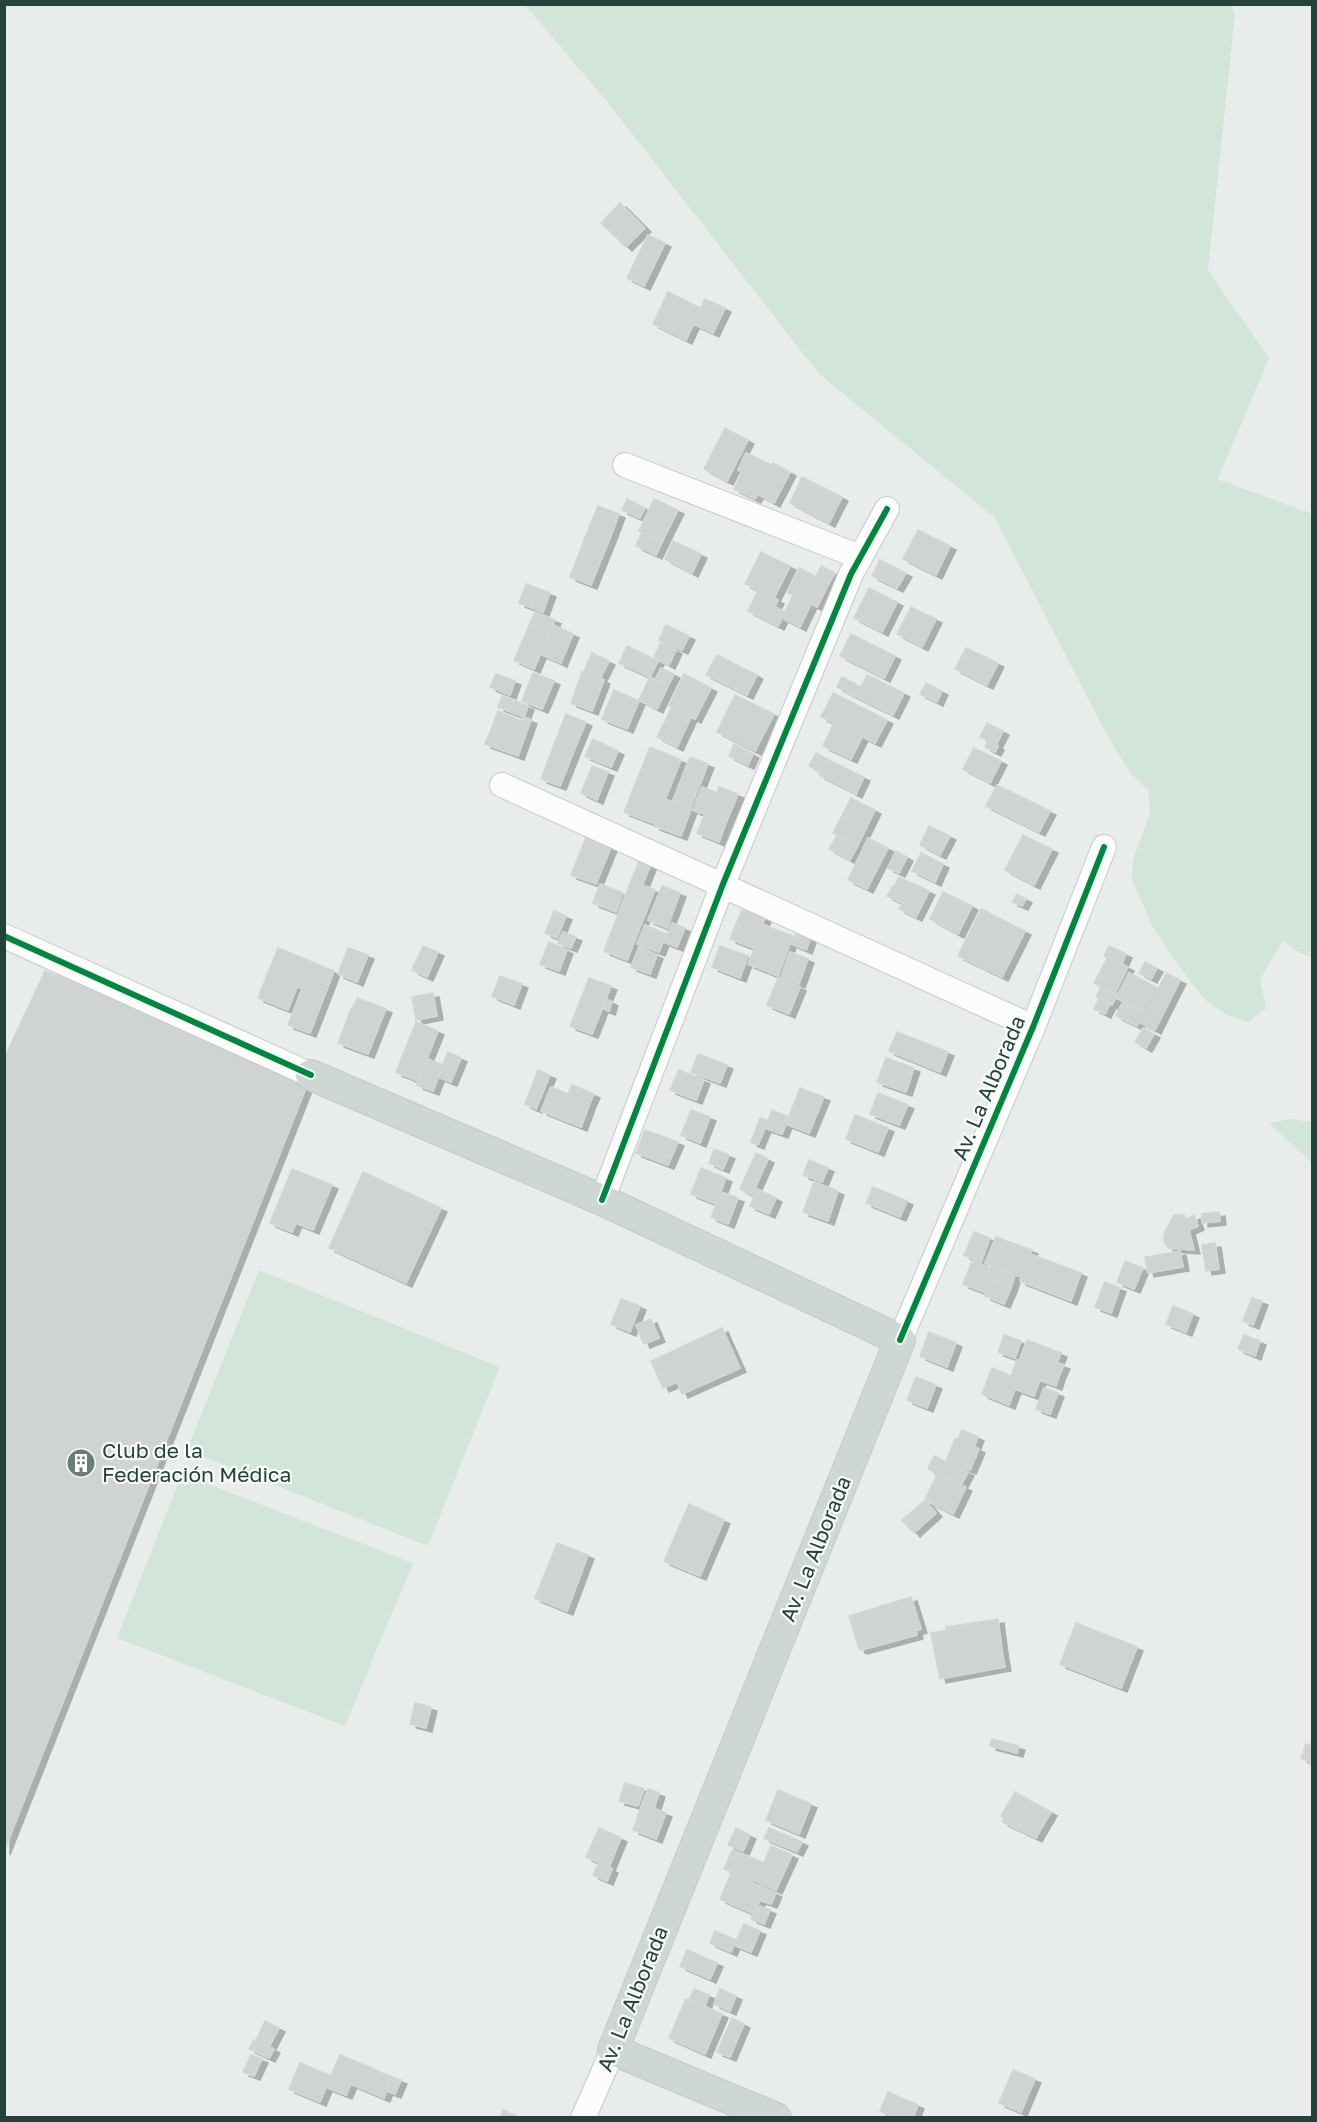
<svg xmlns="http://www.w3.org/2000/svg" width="1317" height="2122" viewBox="0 0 1317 2122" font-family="'Golos Text',sans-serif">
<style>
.green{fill:#d1e6d8}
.building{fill:#cfd4d2;stroke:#d1d6d4;stroke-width:1.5;filter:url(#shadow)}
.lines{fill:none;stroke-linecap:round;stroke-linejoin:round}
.minor-casing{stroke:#c5cac8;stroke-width:26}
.major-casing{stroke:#c3ccc9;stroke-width:32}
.minor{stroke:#fcfcfc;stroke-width:24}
.major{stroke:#cfd7d5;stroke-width:30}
.cycleway-casing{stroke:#f7fbf9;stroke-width:10}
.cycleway{stroke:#00873e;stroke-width:6}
.labels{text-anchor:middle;stroke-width:4.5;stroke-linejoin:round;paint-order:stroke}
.street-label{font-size:21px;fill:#24423a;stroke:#f7fbf9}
.poi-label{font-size:21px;fill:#24423a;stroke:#f7fbf9;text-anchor:start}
</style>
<defs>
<filter id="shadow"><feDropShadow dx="6" dy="4" stdDeviation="0" flood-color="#0004"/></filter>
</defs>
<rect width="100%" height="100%" fill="#e8edeb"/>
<g class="green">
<polygon points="525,5 1231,5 1235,14 1208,270 1269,358 1218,479 1312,514 1312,957 1300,953 1283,941 1260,979 1266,1008 1248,1022 1227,1015 1206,1001 1178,965 1151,924 1132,880 1133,859 1150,813 1148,790 1131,774 1109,739 995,518 819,374 609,104"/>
<polygon points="1292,1119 1312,1122 1312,1163 1269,1123"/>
<polygon points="259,1270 500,1367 428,1546 187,1450"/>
<polygon points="182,1474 413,1563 345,1726 117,1638"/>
</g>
<g class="building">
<polygon points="620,203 645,228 626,247 601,223"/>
<polygon points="648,235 665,243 644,286 627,278"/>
<polygon points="668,292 701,308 686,340 653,324"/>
<polygon points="705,299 725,308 713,333 693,324"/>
<polygon points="725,428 748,440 727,481 704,469"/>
<polygon points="746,453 772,465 763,483 738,470"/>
<polygon points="773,463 790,472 774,503 757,494"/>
<polygon points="742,472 763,483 755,499 734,489"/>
<polygon points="802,477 824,488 811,514 790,503"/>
<polygon points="824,488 842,497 829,523 811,514"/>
<polygon points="627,499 645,508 640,518 622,510"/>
<polygon points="654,499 678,510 662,542 639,531"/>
<polygon points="598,506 619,514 612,533 590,525"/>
<polygon points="590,525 612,533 591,585 570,577"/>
<polygon points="918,530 950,546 936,575 903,559"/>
<polygon points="642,533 662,542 656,555 636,546"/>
<polygon points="673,541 701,554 692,573 665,559"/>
<polygon points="761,552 790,566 774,598 745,584"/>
<polygon points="880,560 906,573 897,588 872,576"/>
<polygon points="821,566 835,573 829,583 816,577"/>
<polygon points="799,568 829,583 817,607 787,592"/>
<polygon points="526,584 550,593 543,612 519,603"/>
<polygon points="869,588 897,602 882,632 854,618"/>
<polygon points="758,590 778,600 768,621 748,611"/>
<polygon points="793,595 811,604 800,627 782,618"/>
<polygon points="775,607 785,612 778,626 768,621"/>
<polygon points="911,607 936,619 922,647 897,634"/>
<polygon points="535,612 555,620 534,669 514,660"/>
<polygon points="553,625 573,634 561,663 541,654"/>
<polygon points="666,625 689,636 682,650 659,640"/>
<polygon points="851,634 895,656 884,678 840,656"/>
<polygon points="661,643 676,650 669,665 654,657"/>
<polygon points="627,646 658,661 650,677 619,663"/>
<polygon points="966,648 998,663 987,685 955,669"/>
<polygon points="592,653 609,661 600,679 584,671"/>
<polygon points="717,655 757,675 747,695 706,675"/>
<polygon points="661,668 674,674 668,686 655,680"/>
<polygon points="582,672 604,680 592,711 571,703"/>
<polygon points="533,673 554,681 546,700 526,691"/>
<polygon points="496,674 515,681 510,695 490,687"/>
<polygon points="684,674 711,688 695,719 669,706"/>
<polygon points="867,675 904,693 893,715 856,697"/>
<polygon points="650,677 668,686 657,709 639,700"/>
<polygon points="842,677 861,687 856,697 837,687"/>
<polygon points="926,683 942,691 937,702 920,694"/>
<polygon points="614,690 639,701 627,729 602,719"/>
<polygon points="526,691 546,700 542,709 522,701"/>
<polygon points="833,693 887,720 875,743 821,717"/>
<polygon points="735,695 774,714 755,751 717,732"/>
<polygon points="502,696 528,706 524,717 498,707"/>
<polygon points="672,707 691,717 677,747 657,737"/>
<polygon points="498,711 522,721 515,739 491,730"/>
<polygon points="566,714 586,722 580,736 560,729"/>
<polygon points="524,717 531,720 518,756 510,753"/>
<polygon points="834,723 862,737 851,759 823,746"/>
<polygon points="987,723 1003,731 996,745 980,737"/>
<polygon points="560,729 580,736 560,786 541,779"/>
<polygon points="491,730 515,739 510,753 485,744"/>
<polygon points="593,739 618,751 611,767 585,756"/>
<polygon points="988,741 998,746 995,752 985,747"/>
<polygon points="734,744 753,754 748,765 729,756"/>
<polygon points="650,747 681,760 655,824 624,812"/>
<polygon points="974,748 1001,761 990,783 963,769"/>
<polygon points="816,753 827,759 820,772 809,766"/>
<polygon points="690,757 708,764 691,807 673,800"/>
<polygon points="827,759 864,777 856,794 819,775"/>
<polygon points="592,766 608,772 597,800 581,793"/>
<polygon points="997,785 1050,811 1039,832 986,806"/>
<polygon points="702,787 717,793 708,815 693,810"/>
<polygon points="719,787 738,794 726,823 708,815"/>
<polygon points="851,798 875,810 858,845 833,833"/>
<polygon points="665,799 691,809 681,836 654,826"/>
<polygon points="705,814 726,823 719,842 697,833"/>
<polygon points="929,826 950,836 940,855 920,845"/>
<polygon points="837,835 858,845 850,860 829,849"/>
<polygon points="1023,835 1052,849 1034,885 1005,870"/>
<polygon points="586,837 611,847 596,884 571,875"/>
<polygon points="868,838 888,848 867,889 848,880"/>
<polygon points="896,851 907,857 899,873 888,868"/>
<polygon points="921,853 943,864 935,882 912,871"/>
<polygon points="640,859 651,864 642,886 631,881"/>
<polygon points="899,877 912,884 906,894 893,888"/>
<polygon points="631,881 655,890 627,960 604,951"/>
<polygon points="912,883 929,891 916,917 899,909"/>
<polygon points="600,884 623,893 616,912 593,903"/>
<polygon points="662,886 680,893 667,928 648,920"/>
<polygon points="892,887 906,894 902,903 887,896"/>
<polygon points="943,892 972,906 958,934 930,919"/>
<polygon points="1017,894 1026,899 1022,906 1012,902"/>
<polygon points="981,909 1025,931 1002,977 958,956"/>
<polygon points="742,910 765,918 753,948 730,939"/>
<polygon points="554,911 566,916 557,938 545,933"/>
<polygon points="672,923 685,928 677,947 664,942"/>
<polygon points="645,925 666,934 659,952 637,944"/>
<polygon points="764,925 793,936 778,976 748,964"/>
<polygon points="798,929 812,934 806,950 792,944"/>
<polygon points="563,932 576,937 571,948 558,943"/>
<polygon points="549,942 567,950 559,971 540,964"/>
<polygon points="423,946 438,952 427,977 412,970"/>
<polygon points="720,946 748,956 740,978 712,967"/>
<polygon points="1109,946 1126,954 1122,964 1104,956"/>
<polygon points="639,947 657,955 650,974 631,967"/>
<polygon points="278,948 334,971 324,997 267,975"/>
<polygon points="348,948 368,955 357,982 338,974"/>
<polygon points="790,952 808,959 799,984 781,977"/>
<polygon points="1108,957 1128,967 1115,993 1094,983"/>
<polygon points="1145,962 1157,968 1151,979 1139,973"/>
<polygon points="45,971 311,1075 4,1851 4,1059"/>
<polygon points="1129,973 1156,987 1144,1012 1116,998"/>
<polygon points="1166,973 1180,980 1155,1030 1141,1023"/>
<polygon points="267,975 297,987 288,1010 258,998"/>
<polygon points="500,976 522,984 514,1005 492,996"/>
<polygon points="589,978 611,986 602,1009 580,1001"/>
<polygon points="778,978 800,987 789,1014 767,1005"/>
<polygon points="1101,987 1117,995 1112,1005 1096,997"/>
<polygon points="302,989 324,997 310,1033 288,1025"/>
<polygon points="433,993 437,1016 416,1020 412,997"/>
<polygon points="357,998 386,1009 381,1021 352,1009"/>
<polygon points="606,999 612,1002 609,1011 602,1008"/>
<polygon points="1099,999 1110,1004 1105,1014 1094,1009"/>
<polygon points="580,1001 602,1009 592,1034 570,1026"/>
<polygon points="1123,1002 1144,1012 1137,1026 1116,1016"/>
<polygon points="351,1009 381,1021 368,1054 338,1043"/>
<polygon points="416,1022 438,1031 418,1081 396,1072"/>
<polygon points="1143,1028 1154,1034 1146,1048 1135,1042"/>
<polygon points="897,1032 948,1052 940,1072 889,1051"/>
<polygon points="448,1052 461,1058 451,1082 438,1077"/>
<polygon points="698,1054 727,1065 720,1083 691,1072"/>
<polygon points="886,1058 914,1068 906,1092 877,1082"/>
<polygon points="427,1059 443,1065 433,1091 417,1085"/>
<polygon points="538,1070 550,1075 536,1109 525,1104"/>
<polygon points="679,1070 704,1080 696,1100 670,1090"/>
<polygon points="572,1085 594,1094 590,1103 568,1094"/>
<polygon points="551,1087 590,1103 581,1127 541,1111"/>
<polygon points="800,1088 824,1097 809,1133 786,1124"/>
<polygon points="878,1093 908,1105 899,1125 870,1114"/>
<polygon points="691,1110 710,1117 700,1143 681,1135"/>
<polygon points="772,1110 789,1117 782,1134 765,1128"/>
<polygon points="855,1115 888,1128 878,1152 846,1139"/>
<polygon points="760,1118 768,1121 758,1145 751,1142"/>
<polygon points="645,1130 678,1142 668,1165 636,1153"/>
<polygon points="714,1149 729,1155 723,1169 709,1163"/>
<polygon points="756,1153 768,1159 752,1195 740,1189"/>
<polygon points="809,1160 828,1168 822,1182 803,1175"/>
<polygon points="701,1168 726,1178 716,1204 691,1194"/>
<polygon points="292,1169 332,1185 313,1230 296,1223 292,1232 270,1223"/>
<polygon points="363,1172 441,1208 406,1283 329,1248"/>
<polygon points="814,1182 838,1191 828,1221 803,1212"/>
<polygon points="873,1187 907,1201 900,1217 866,1203"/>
<polygon points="757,1189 776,1198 769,1214 750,1206"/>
<polygon points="721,1192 738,1198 728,1224 711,1217"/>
<polygon points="1219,1212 1220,1221 1202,1223 1202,1214"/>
<polygon points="1174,1215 1184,1215 1186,1220 1194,1215 1198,1226 1189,1230 1194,1250 1168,1248 1164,1241 1164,1234"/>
<polygon points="974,1232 990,1238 981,1262 964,1255"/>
<polygon points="996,1237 1032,1250 1021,1277 985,1263"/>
<polygon points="1215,1243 1219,1269 1206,1271 1202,1245"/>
<polygon points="1180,1251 1183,1267 1148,1273 1145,1257"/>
<polygon points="1030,1254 1081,1273 1071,1301 1020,1281"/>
<polygon points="972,1261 996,1270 986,1293 963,1284"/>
<polygon points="1125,1261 1143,1268 1134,1289 1117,1282"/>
<polygon points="997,1268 1015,1275 1011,1288 992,1281"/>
<polygon points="992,1280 1011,1288 1004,1304 985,1296"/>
<polygon points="1105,1282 1120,1288 1111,1313 1095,1307"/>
<polygon points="1252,1298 1262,1301 1253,1325 1243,1321"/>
<polygon points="621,1299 640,1306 630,1332 611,1324"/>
<polygon points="1173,1306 1193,1314 1186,1332 1166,1324"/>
<polygon points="651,1319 659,1338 644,1344 636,1325"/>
<polygon points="722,1328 740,1368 682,1394 677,1382 663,1388 651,1361"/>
<polygon points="929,1332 956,1343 947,1367 920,1356"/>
<polygon points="1004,1335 1021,1341 1015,1358 998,1352"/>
<polygon points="1244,1335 1260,1341 1255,1356 1238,1349"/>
<polygon points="1027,1340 1061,1353 1053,1374 1019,1361"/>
<polygon points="1017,1360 1044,1370 1034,1396 1015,1389 1009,1405 982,1394 992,1368 1011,1376"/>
<polygon points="1058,1363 1064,1365 1059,1376 1053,1374"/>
<polygon points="1044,1370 1059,1376 1056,1386 1040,1380"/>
<polygon points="916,1377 936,1385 927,1408 907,1400"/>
<polygon points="1044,1388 1058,1393 1050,1414 1036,1409"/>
<polygon points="962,1430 978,1437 974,1447 957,1440"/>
<polygon points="955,1439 979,1449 970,1470 946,1461"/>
<polygon points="934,1456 968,1472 961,1485 928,1469"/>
<polygon points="937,1474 966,1487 953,1514 925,1500"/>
<polygon points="925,1500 936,1513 914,1533 902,1520"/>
<polygon points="689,1504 724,1520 700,1576 664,1561"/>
<polygon points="557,1543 588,1555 567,1611 535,1598"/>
<polygon points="911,1597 921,1629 859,1649 849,1616"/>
<polygon points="908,1602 917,1635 861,1650 852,1617"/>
<polygon points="998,1619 1004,1665 952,1673 946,1627"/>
<polygon points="996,1621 1005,1667 940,1679 931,1633"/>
<polygon points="1076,1623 1137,1647 1121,1688 1060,1664"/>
<polygon points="415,1703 431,1707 426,1728 410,1724"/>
<polygon points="992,1739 1019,1746 1017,1753 990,1746"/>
<polygon points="1306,1744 1312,1746 1312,1763 1301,1758"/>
<polygon points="625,1783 644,1789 638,1806 619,1801"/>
<polygon points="648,1789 659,1793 654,1809 642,1804"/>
<polygon points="778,1790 811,1804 799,1834 766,1820"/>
<polygon points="1015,1792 1051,1812 1037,1836 1001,1816"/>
<polygon points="1015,1795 1049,1811 1036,1838 1002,1822"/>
<polygon points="642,1804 666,1813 656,1839 633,1830"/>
<polygon points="599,1828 621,1838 609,1867 586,1857"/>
<polygon points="736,1828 750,1835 743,1851 728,1845"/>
<polygon points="769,1828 802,1842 797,1852 764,1838"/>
<polygon points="771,1846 792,1855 776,1890 756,1881"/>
<polygon points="732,1850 762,1862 754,1881 724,1869"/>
<polygon points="599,1862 612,1869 607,1881 593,1875"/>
<polygon points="731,1874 765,1888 754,1914 720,1899"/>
<polygon points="765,1888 776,1893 771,1904 760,1900"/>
<polygon points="757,1905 770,1910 764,1924 751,1919"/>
<polygon points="744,1924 760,1931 751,1952 734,1945"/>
<polygon points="715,1931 736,1940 731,1952 710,1943"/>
<polygon points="687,1950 717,1963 710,1979 680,1966"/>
<polygon points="694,1989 709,1995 705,2006 689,2000"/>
<polygon points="720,1989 736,1996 730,2011 714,2004"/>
<polygon points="686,1999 722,2014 705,2054 669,2038"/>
<polygon points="732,2018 744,2024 730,2057 717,2052"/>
<polygon points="265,2021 279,2028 269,2047 256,2041"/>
<polygon points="254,2040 274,2049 269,2058 249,2049"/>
<polygon points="251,2055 262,2059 254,2076 243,2072"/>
<polygon points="340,2055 360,2063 346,2095 326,2087"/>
<polygon points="300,2063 331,2076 320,2102 289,2089"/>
<polygon points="360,2063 392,2077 384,2098 351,2084"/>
<polygon points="1013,2070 1035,2079 1021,2112 999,2103"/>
<polygon points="392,2077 401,2080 395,2094 387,2091"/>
<polygon points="888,2092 918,2105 913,2118 895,2118 880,2111"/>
<polygon points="503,2110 520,2118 500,2118"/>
</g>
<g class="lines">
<g class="minor-casing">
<g id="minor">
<polyline points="625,465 860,557"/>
<polyline points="502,785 1033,1027"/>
<polyline points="4,936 311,1075"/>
<polyline points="602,1200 723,884 851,574 887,509"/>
<polyline points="900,1340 1033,1027 1104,847"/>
<polyline points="583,2118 613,2050"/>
</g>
</g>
<g class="major-casing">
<polyline id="major" points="311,1075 602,1200 900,1340 613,2050 776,2118"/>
</g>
<use href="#minor" class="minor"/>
<use href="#major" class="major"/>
<g class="cycleway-casing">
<g id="cycleway">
<polyline points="4,936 311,1075"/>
<polyline points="602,1200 723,884 851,574 887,509"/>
<polyline points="900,1340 1033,1027 1104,847"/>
</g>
</g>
<use href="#cycleway" class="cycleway"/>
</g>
<defs>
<g id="building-disc" transform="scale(1.5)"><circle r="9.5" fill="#697e78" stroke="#f7fbf9"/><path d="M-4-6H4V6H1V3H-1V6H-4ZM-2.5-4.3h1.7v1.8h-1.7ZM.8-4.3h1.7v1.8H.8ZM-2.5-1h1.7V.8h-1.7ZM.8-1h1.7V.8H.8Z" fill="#fff"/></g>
</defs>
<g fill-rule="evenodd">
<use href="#building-disc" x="81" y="1463"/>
</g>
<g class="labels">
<g class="street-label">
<text transform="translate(989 1088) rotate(-67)" y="7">Av. La Alborada</text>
<text transform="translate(816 1549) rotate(-68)" y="7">Av. La Alborada</text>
<text transform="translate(633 1999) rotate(-68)" y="7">Av. La Alborada</text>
</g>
<g class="poi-label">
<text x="102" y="1458">Club de la<tspan x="102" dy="24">Federación Médica</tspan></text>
</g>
</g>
<rect width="1317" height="2122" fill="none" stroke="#24423a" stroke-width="12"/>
</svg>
